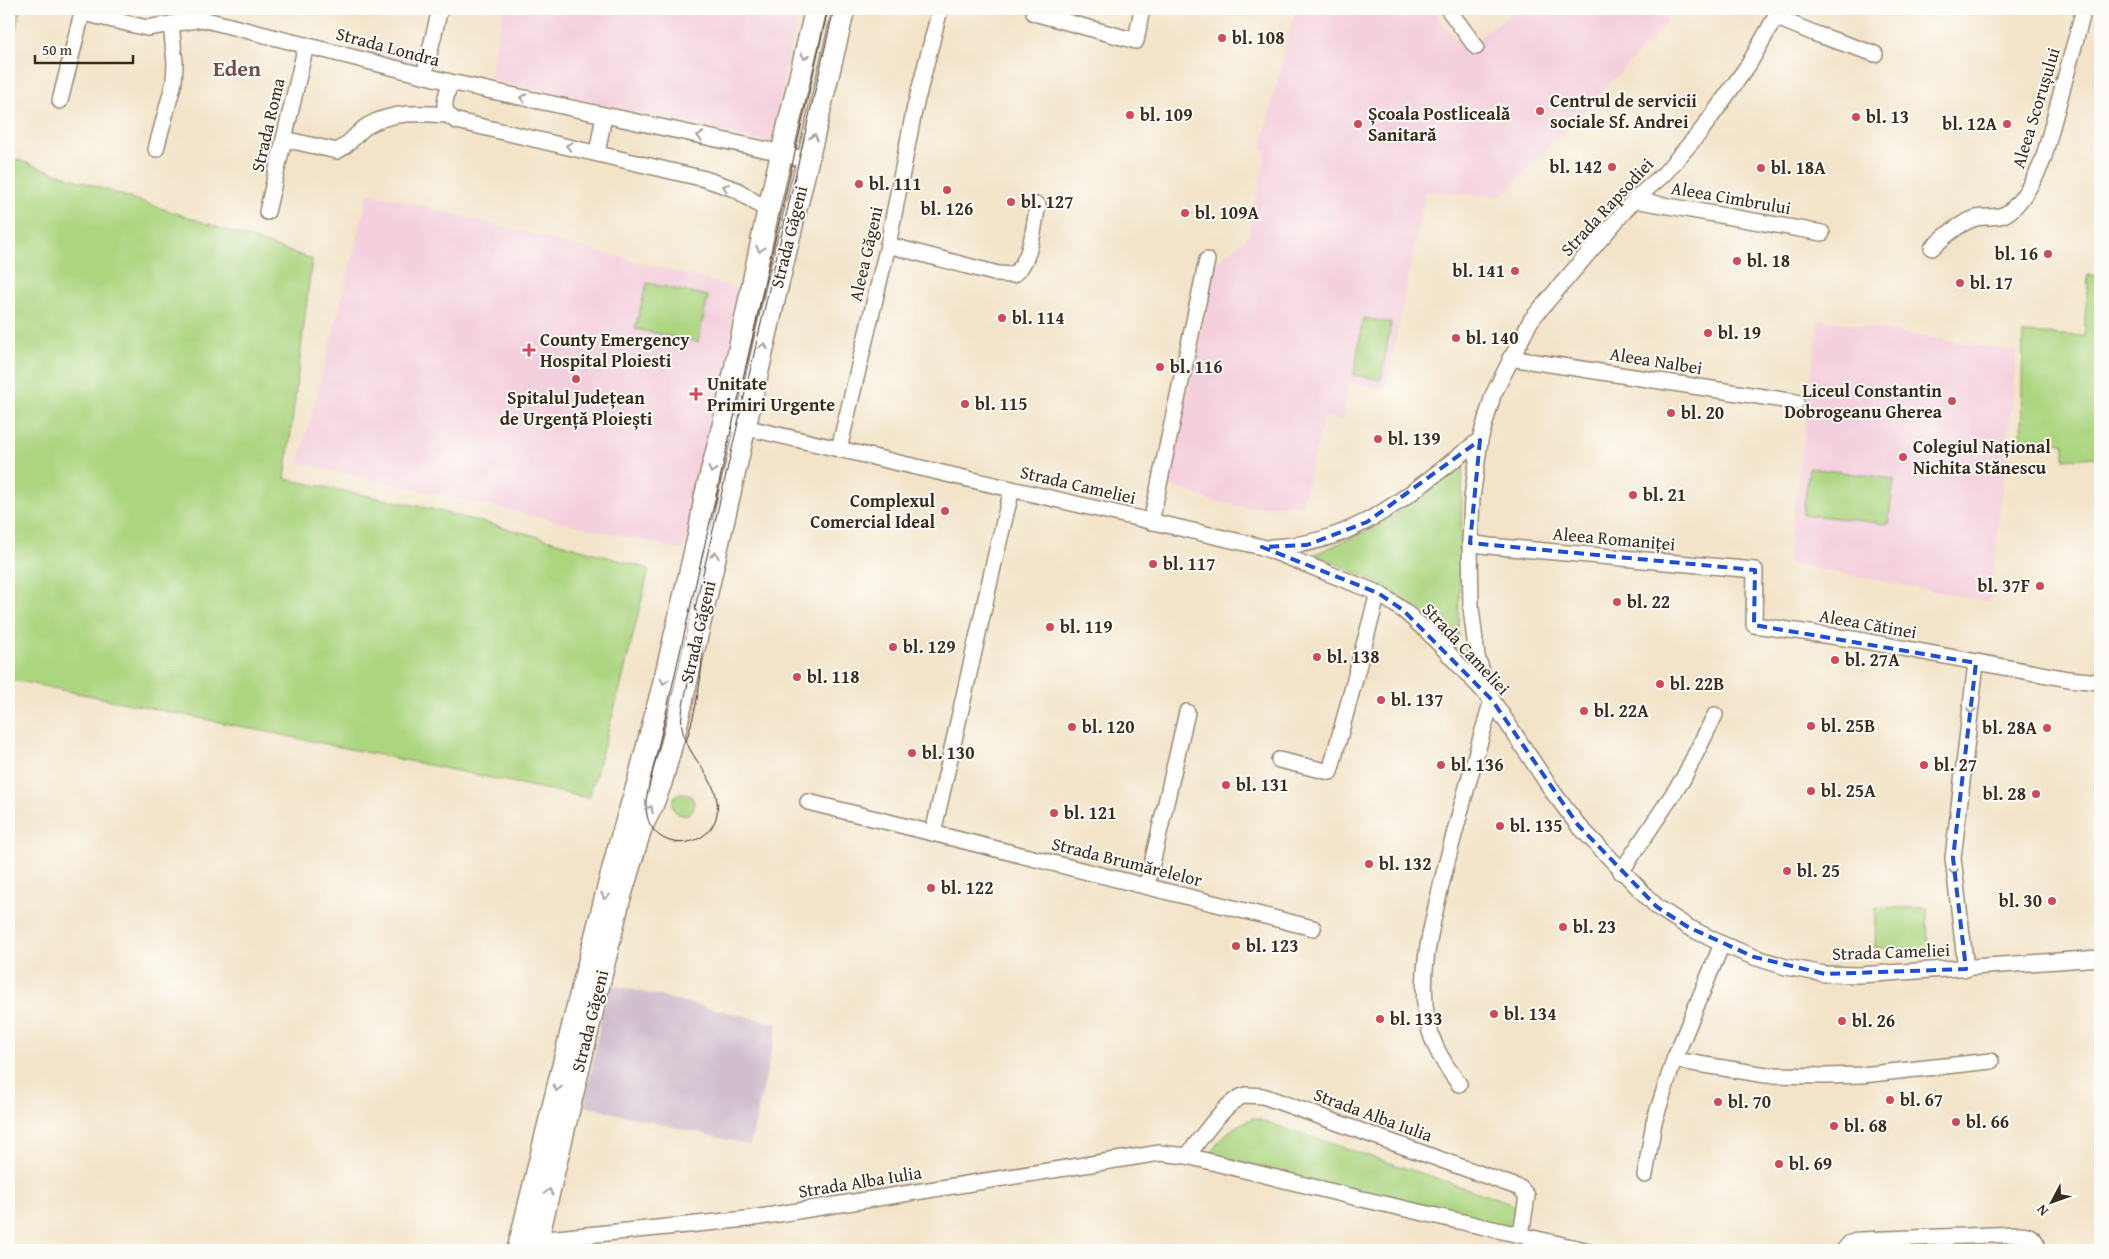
<svg xmlns="http://www.w3.org/2000/svg" width="2109" height="1259" viewBox="0 0 2109 1259" font-family="'Gentium Book Plus',serif">
<style>
.built{fill:#f4cfdd}
.industrial{fill:#d0bdcd}
.green{fill:#acd580;stroke:#74804f}
.lines{fill:none;stroke-linecap:round;stroke-linejoin:round}
.street-casing{stroke:#978774;stroke-width:18}
.secondary-casing{stroke:#978774;stroke-width:24}
.street{stroke:#fff;stroke-width:15}
.secondary{stroke:#fff;stroke-width:21}
.tram{stroke:#3b2a1e;stroke-width:1}
.oneway{stroke:#a79f9a}
.marked{fill:none;stroke:#1d4ed8;stroke-width:4;stroke-dasharray:10 6;stroke-linejoin:round}
.poi-dot{fill:#d1495b;stroke:#fdfcf7;stroke-width:2}
.labels{text-anchor:middle;stroke-width:4;stroke-linejoin:round;paint-order:stroke}
.poi-label{font-size:18px;font-weight:bold;fill:#3b2a1e;stroke:#fdfcf7;text-anchor:start}
.street-label{font-size:18px;fill:#3b2a1e;stroke:#fdfcf7}
.district-label{font-size:22px;font-weight:bold;fill:#724e4f;stroke:#fdfcf7}
</style>
<rect width="100%" height="100%" fill="#fdfcf7"/>
<filter id="ink" filterUnits="userSpaceOnUse"><feTurbulence type="fractalNoise" baseFrequency=".02" numOctaves="2"/><feDisplacementMap in="SourceGraphic" scale="10" xChannelSelector="R" yChannelSelector="G"/><feConvolveMatrix kernelMatrix="1 2 1 2 8 2 1 2 1" color-interpolation-filters="sRGB"/></filter>
<filter id="wash" filterUnits="userSpaceOnUse"><feTurbulence type="fractalNoise" baseFrequency=".0096" numOctaves="4" result="noise"/><feDisplacementMap in="SourceGraphic" scale="20" xChannelSelector="R" yChannelSelector="G"/><feGaussianBlur stdDeviation="1.12" result="paint"/><feColorMatrix in="noise" values="0 0 0 0 0 0 0 0 0 0 0 0 0 0 0 0 0 1.4 0 .05"/><feComposite in="paint" operator="in"/></filter>
<g filter="url(#wash)">
<rect width="100%" height="100%" fill="#f3e4c9"/>
<g class="built">
<polygon points="504,9 798,9 771,143 489,79"/>
<polygon points="1295,9 1431,9 1464,48 1518,9 1653,9 1668,18 1659,32 1502,196 1425,192 1386,389 1349,382 1343,420 1324,418 1302,504 1249,508 1212,501 1166,483 1199,347 1216,263 1248,237 1266,151 1261,148"/>
<polygon points="369,192 746,290 684,550 299,463"/>
<polygon points="1819,319 2017,352 1990,602 1787,563"/>
</g>
<polygon class="industrial" points="608,984 778,1024 750,1145 584,1106"/>
<g class="green">
<polygon points="9,9 21,9 9,54"/>
<polygon points="9,157 312,259 285,479 423,507 536,536 649,569 621,685 589,798 9,679"/>
<polygon points="2088,275 2100,276 2100,457 2064,459 2064,443 2021,440 2023,333 2084,336"/>
<polygon points="647,283 708,296 698,342 635,329"/>
<polygon points="1363,318 1391,323 1381,380 1354,375"/>
<polygon points="1463,462 1458,641 1385,586 1315,554 1381,525"/>
<polygon points="1809,468 1894,479 1888,524 1803,514"/>
<circle cx="683" cy="804" r="11"/>
<polygon points="1876,907 1927,908 1928,949 1875,948"/>
<path d="M1254,1118L1511,1203L1517,1209L1518,1214L1512,1233L1210,1158C1215,1139 1236,1124 1254,1118Z"/>
</g>
</g>
<g filter="url(#ink)">
<g class="lines">
<g class="street-casing">
<g id="street">
<polyline points="1448,9 1476,47"/>
<polyline points="83,13 147,28 202,19 450,82 782,153 808,161"/>
<polyline points="1034,13 1136,41 1142,9"/>
<polyline points="1775,17 1816,34 1875,54"/>
<polyline points="424,75 440,9"/>
<path d="M450,82C446,99 438,112 457,121L705,179L737,190L768,211"/>
<polyline points="60,101 83,9"/>
<path d="M284,139L337,151C350,145 356,133 367,126C392,111 420,113 447,115"/>
<polyline points="156,149 174,82 175,63 171,24"/>
<polyline points="597,153 604,116"/>
<polyline points="1634,200 1822,233"/>
<polyline points="267,212 306,45"/>
<path d="M888,245L998,274L1013,275C1032,261 1033,228 1038,205"/>
<path d="M1932,248C1945,236 1958,224 1976,218C1985,216 1995,218 2003,215C2019,209 2037,175 2043,160L2084,9"/>
<polyline points="1510,358 1796,402"/>
<polyline points="735,425 1262,547 1378,593 1403,610 1429,633 1492,700 1553,792 1578,825 1657,907 1688,927 1722,944 1754,957 1786,967 1825,974 1860,975 2100,958"/>
<polyline points="839,449 888,245 914,111 940,9"/>
<polyline points="1151,522 1207,260"/>
<polyline points="1470,543 1489,546 1755,570 1754,625 1859,640 2068,679 2100,682"/>
<path d="M1271,547C1359,545 1413,490 1480,440"/>
<polyline points="1490,694 1477,657 1471,608 1470,543 1472,498 1480,440 1493,395 1531,320 1634,200 1664,174 1701,131 1749,64 1780,9"/>
<polyline points="1279,760 1330,772 1378,593"/>
<polyline points="808,802 1313,928"/>
<polyline points="933,833 996,554 1012,489"/>
<polyline points="1621,872 1683,779 1715,715"/>
<polyline points="1147,885 1187,712"/>
<polyline points="1966,969 1953,858 1976,663"/>
<polyline points="1674,1060 1766,1075 1825,1076 1862,1075 1991,1061"/>
<path d="M1459,1084C1444,1064 1432,1045 1427,1020C1418,970 1433,921 1444,873C1459,815 1475,757 1492,700"/>
<path d="M1187,1156C1200,1140 1227,1098 1247,1095C1252,1095 1258,1096 1263,1096L1520,1188L1527,1196L1521,1235"/>
<polyline points="1645,1175 1654,1122 1674,1060 1722,944"/>
<polyline points="537,1240 747,1219 1160,1153 1187,1156 1358,1198 1585,1250"/>
<path d="M1844,1250L1850,1243L1860,1240L2019,1234C2031,1234 2036,1239 2039,1250"/>
</g>
</g>
<g class="secondary-casing">
<g id="secondary">
<polyline points="518,1250 578,1004 618,849 637,786 663,686 699,534 705,497 724,422 768,211 816,9"/>
<polyline points="535,1250 619,901 641,828 652,806 661,783 674,736 776,292 844,9"/>
</g>
</g>
<use href="#street" class="street"/>
<use href="#secondary" class="secondary"/>
<g class="tram">
<path d="M828,9L646,800C646,804 646,810 647,815C654,853 710,851 717,814C722,779 686,759 682,727C679,708 693,668 697,648C698,643 701,635 701,630C701,623 697,614 695,608L834,9"/>
<path d="M686,742C696,709 703,678 702,644"/>
</g>
</g>
<defs><path id="oneway-chevron" d="M-2-3.5L2.5 0L-2 3.5" fill="none" stroke-width="1.6" stroke-linecap="round" stroke-linejoin="round" transform="scale(1.25)"/></defs>
<g class="oneway">
<use href="#oneway-chevron" transform="translate(805 56) rotate(103)"/>
<use href="#oneway-chevron" transform="translate(523 98) rotate(-168)"/>
<use href="#oneway-chevron" transform="translate(700 136) rotate(-168)"/>
<use href="#oneway-chevron" transform="translate(814 137) rotate(-76)"/>
<use href="#oneway-chevron" transform="translate(569 146) rotate(-167)"/>
<use href="#oneway-chevron" transform="translate(726 187) rotate(-161)"/>
<use href="#oneway-chevron" transform="translate(760 249) rotate(101)"/>
<use href="#oneway-chevron" transform="translate(764 346) rotate(-77)"/>
<use href="#oneway-chevron" transform="translate(712 470) rotate(104)"/>
<use href="#oneway-chevron" transform="translate(715 555) rotate(-77)"/>
<use href="#oneway-chevron" transform="translate(664 681) rotate(103)"/>
<use href="#oneway-chevron" transform="translate(1971 711) rotate(97)"/>
<use href="#oneway-chevron" transform="translate(650 809) rotate(-63)"/>
<use href="#oneway-chevron" transform="translate(1954 872) rotate(83)"/>
<use href="#oneway-chevron" transform="translate(605 896) rotate(104)"/>
<use href="#oneway-chevron" transform="translate(557 1088) rotate(104)"/>
<use href="#oneway-chevron" transform="translate(549 1192) rotate(-77)"/>
</g>
</g>
<path class="marked" d="M1480,440L1470,543L1755,570L1754,625L1976,663L1953,858L1966,969L1825,974L1754,957L1688,927L1657,907L1578,825L1492,700L1403,610L1378,593L1262,547L1307,545L1367,522Z"/>
<g class="poi-dot">
<circle cx="1222" cy="38" r="5"/>
<circle cx="1540" cy="111" r="5"/>
<circle cx="1130" cy="115" r="5"/>
<circle cx="1856" cy="117" r="5"/>
<circle cx="1358" cy="124" r="5"/>
<circle cx="2007" cy="124" r="5"/>
<circle cx="1612" cy="167" r="5"/>
<circle cx="1761" cy="168" r="5"/>
<circle cx="859" cy="184" r="5"/>
<circle cx="947" cy="190" r="5"/>
<circle cx="1011" cy="202" r="5"/>
<circle cx="1185" cy="213" r="5"/>
<circle cx="2048" cy="254" r="5"/>
<circle cx="1737" cy="261" r="5"/>
<circle cx="1515" cy="271" r="5"/>
<circle cx="1960" cy="283" r="5"/>
<circle cx="1002" cy="318" r="5"/>
<circle cx="1708" cy="333" r="5"/>
<circle cx="1456" cy="338" r="5"/>
<path d="M526.5 342.5h5v5h5v5h-5v5h-5v-5h-5v-5h5z"/>
<circle cx="1160" cy="367" r="5"/>
<circle cx="576" cy="379" r="5"/>
<path d="M693.5 386.5h5v5h5v5h-5v5h-5v-5h-5v-5h5z"/>
<circle cx="1952" cy="401" r="5"/>
<circle cx="965" cy="404" r="5"/>
<circle cx="1671" cy="413" r="5"/>
<circle cx="1378" cy="439" r="5"/>
<circle cx="1903" cy="457" r="5"/>
<circle cx="1633" cy="495" r="5"/>
<circle cx="945" cy="511" r="5"/>
<circle cx="1153" cy="564" r="5"/>
<circle cx="2040" cy="586" r="5"/>
<circle cx="1617" cy="602" r="5"/>
<circle cx="1050" cy="627" r="5"/>
<circle cx="893" cy="647" r="5"/>
<circle cx="1317" cy="657" r="5"/>
<circle cx="1835" cy="660" r="5"/>
<circle cx="797" cy="677" r="5"/>
<circle cx="1660" cy="684" r="5"/>
<circle cx="1381" cy="700" r="5"/>
<circle cx="1584" cy="711" r="5"/>
<circle cx="1811" cy="726" r="5"/>
<circle cx="1072" cy="727" r="5"/>
<circle cx="2047" cy="728" r="5"/>
<circle cx="912" cy="753" r="5"/>
<circle cx="1441" cy="765" r="5"/>
<circle cx="1924" cy="765" r="5"/>
<circle cx="1226" cy="785" r="5"/>
<circle cx="1811" cy="791" r="5"/>
<circle cx="2036" cy="794" r="5"/>
<circle cx="1054" cy="813" r="5"/>
<circle cx="1500" cy="826" r="5"/>
<circle cx="1369" cy="864" r="5"/>
<circle cx="1787" cy="871" r="5"/>
<circle cx="931" cy="888" r="5"/>
<circle cx="2052" cy="901" r="5"/>
<circle cx="1563" cy="927" r="5"/>
<circle cx="1236" cy="946" r="5"/>
<circle cx="1494" cy="1014" r="5"/>
<circle cx="1380" cy="1019" r="5"/>
<circle cx="1842" cy="1021" r="5"/>
<circle cx="1890" cy="1100" r="5"/>
<circle cx="1718" cy="1102" r="5"/>
<circle cx="1956" cy="1122" r="5"/>
<circle cx="1834" cy="1126" r="5"/>
<circle cx="1779" cy="1164" r="5"/>
</g>
<g class="labels">
<g class="poi-label">
<text x="1232" y="44">bl. 108</text>
<text x="1550" y="107">Centrul de servicii<tspan x="1550" dy="21">sociale Sf. Andrei</tspan></text>
<text x="1368" y="120">Școala Postliceală<tspan x="1368" dy="21">Sanitară</tspan></text>
<text x="1140" y="121">bl. 109</text>
<text x="1866" y="123">bl. 13</text>
<text x="1997" y="130" text-anchor="end">bl. 12A</text>
<text x="1602" y="173" text-anchor="end">bl. 142</text>
<text x="1771" y="174">bl. 18A</text>
<text x="869" y="190">bl. 111</text>
<text x="1021" y="208">bl. 127</text>
<text x="947" y="215" text-anchor="middle">bl. 126</text>
<text x="1195" y="219">bl. 109A</text>
<text x="2038" y="260" text-anchor="end">bl. 16</text>
<text x="1747" y="267">bl. 18</text>
<text x="1505" y="277" text-anchor="end">bl. 141</text>
<text x="1970" y="289">bl. 17</text>
<text x="1012" y="324">bl. 114</text>
<text x="1718" y="339">bl. 19</text>
<text x="1466" y="344">bl. 140</text>
<text x="540" y="346">County Emergency<tspan x="540" dy="21">Hospital Ploiesti</tspan></text>
<text x="1170" y="373">bl. 116</text>
<text x="707" y="390">Unitate<tspan x="707" dy="21">Primiri Urgente</tspan></text>
<text x="1942" y="397" text-anchor="end">Liceul Constantin<tspan x="1942" dy="21">Dobrogeanu Gherea</tspan></text>
<text x="576" y="404" text-anchor="middle">Spitalul Județean<tspan x="576" dy="21">de Urgență Ploiești</tspan></text>
<text x="975" y="410">bl. 115</text>
<text x="1681" y="419">bl. 20</text>
<text x="1388" y="445">bl. 139</text>
<text x="1913" y="453">Colegiul Național<tspan x="1913" dy="21">Nichita Stănescu</tspan></text>
<text x="1643" y="501">bl. 21</text>
<text x="935" y="507" text-anchor="end">Complexul<tspan x="935" dy="21">Comercial Ideal</tspan></text>
<text x="1163" y="570">bl. 117</text>
<text x="2030" y="592" text-anchor="end">bl. 37F</text>
<text x="1627" y="608">bl. 22</text>
<text x="1060" y="633">bl. 119</text>
<text x="903" y="653">bl. 129</text>
<text x="1327" y="663">bl. 138</text>
<text x="1845" y="666">bl. 27A</text>
<text x="807" y="683">bl. 118</text>
<text x="1670" y="690">bl. 22B</text>
<text x="1391" y="706">bl. 137</text>
<text x="1594" y="717">bl. 22A</text>
<text x="1821" y="732">bl. 25B</text>
<text x="1082" y="733">bl. 120</text>
<text x="2037" y="734" text-anchor="end">bl. 28A</text>
<text x="922" y="759">bl. 130</text>
<text x="1451" y="771">bl. 136</text>
<text x="1934" y="771">bl. 27</text>
<text x="1236" y="791">bl. 131</text>
<text x="1821" y="797">bl. 25A</text>
<text x="2026" y="800" text-anchor="end">bl. 28</text>
<text x="1064" y="819">bl. 121</text>
<text x="1510" y="832">bl. 135</text>
<text x="1379" y="870">bl. 132</text>
<text x="1797" y="877">bl. 25</text>
<text x="941" y="894">bl. 122</text>
<text x="2042" y="907" text-anchor="end">bl. 30</text>
<text x="1573" y="933">bl. 23</text>
<text x="1246" y="952">bl. 123</text>
<text x="1504" y="1020">bl. 134</text>
<text x="1390" y="1025">bl. 133</text>
<text x="1852" y="1027">bl. 26</text>
<text x="1900" y="1106">bl. 67</text>
<text x="1728" y="1108">bl. 70</text>
<text x="1966" y="1128">bl. 66</text>
<text x="1844" y="1132">bl. 68</text>
<text x="1789" y="1170">bl. 69</text>
</g>
<g class="street-label">
<text transform="translate(388 47) rotate(15)" y="6">Strada Londra</text>
<text transform="translate(2036 108) rotate(-73)" y="6">Aleea Scorușului</text>
<text transform="translate(268 125) rotate(-77)" y="6">Strada Roma</text>
<text transform="translate(1731 198) rotate(10)" y="6">Aleea Cimbrului</text>
<text transform="translate(1607 207) rotate(-47)" y="6">Strada Rapsodiei</text>
<text transform="translate(789 237) rotate(-76)" y="6">Strada Găgeni</text>
<text transform="translate(866 254) rotate(-77)" y="6">Aleea Găgeni</text>
<text transform="translate(1656 361) rotate(9)" y="6">Aleea Nalbei</text>
<text transform="translate(1078 485) rotate(13)" y="6">Strada Cameliei</text>
<text transform="translate(1614 539) rotate(5)" y="6">Aleea Romaniței</text>
<text transform="translate(1868 624) rotate(10)" y="6">Aleea Cătinei</text>
<text transform="translate(698 632) rotate(-77)" y="6">Strada Găgeni</text>
<text transform="translate(1466 649) rotate(47)" y="6">Strada Cameliei</text>
<text transform="translate(1127 862) rotate(14)" y="6">Strada Brumărelelor</text>
<text transform="translate(1891 952) rotate(-2)" y="6">Strada Cameliei</text>
<text transform="translate(590 1021) rotate(-76)" y="6">Strada Găgeni</text>
<text transform="translate(1373 1115) rotate(20)" y="6">Strada Alba Iulia</text>
<text transform="translate(860 1182) rotate(-9)" y="6">Strada Alba Iulia</text>
</g>
<g class="district-label">
<text x="237" y="76">Eden</text>
</g>
</g>
<rect width="2109" height="1259" fill="none" stroke="#fdfcf7" stroke-width="30"/>
<g transform="translate(2052 1202) rotate(229)" stroke="#fdfcf7" stroke-width="4" paint-order="stroke">
<path d="M0-4L9 19L0 12L-9 19Z" fill="#3b2a1e"/>
<text y="-8" font-size="14" font-weight="bold" text-anchor="middle" fill="#3b2a1e">N</text>
</g>
<path d="M35 55v8h98v-8" fill="none" stroke="#3b2a1e" stroke-width="2.5"/>
<text x="42" y="55" font-size="15" fill="#3b2a1e" stroke="#fdfcf7" stroke-width="4" paint-order="stroke">50 m</text>
</svg>
